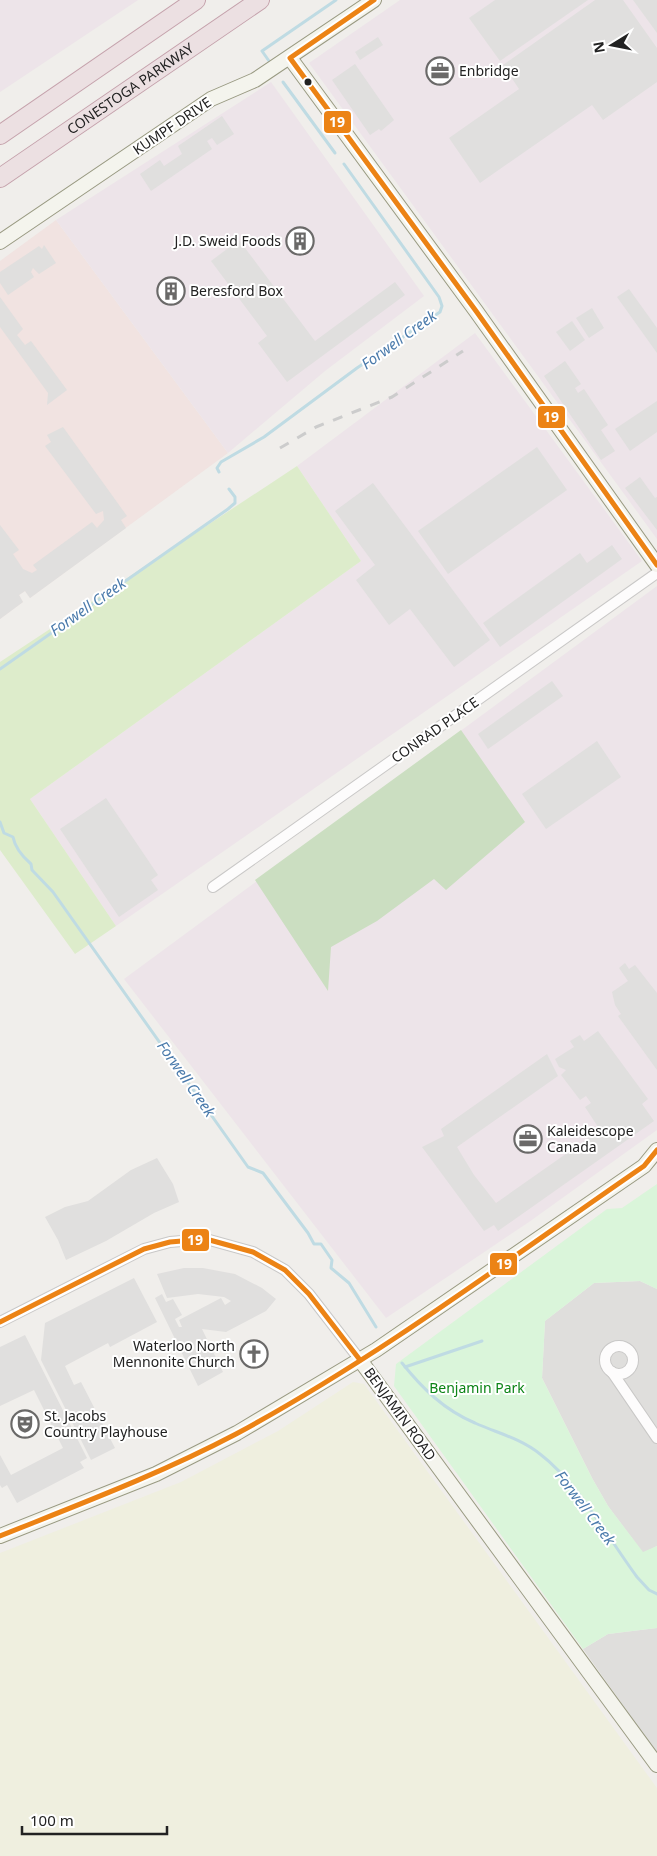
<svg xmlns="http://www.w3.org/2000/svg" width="657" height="1856" viewBox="0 0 657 1856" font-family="'Noto Sans',sans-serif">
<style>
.residential{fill:#dfdedc}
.commercial{fill:#f1e3e1}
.industrial{fill:#ede4e9}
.farmland{fill:#efefdf}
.grass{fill:#ddeccb}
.forest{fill:#cbdec1}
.park{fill:#daf5da}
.parking{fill:#e0dfde}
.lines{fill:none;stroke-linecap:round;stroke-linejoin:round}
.stream{stroke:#bfdbe3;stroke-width:3}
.street-casing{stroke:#c9c8c7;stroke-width:12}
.secondary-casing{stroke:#999a82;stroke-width:16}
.highway-casing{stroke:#c5a2ac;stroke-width:20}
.street{stroke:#fdfcfc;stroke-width:10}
.secondary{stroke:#f4f4ed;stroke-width:14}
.highway{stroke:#ece0e2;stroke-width:18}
.rail{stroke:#ccc;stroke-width:3;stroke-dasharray:10 10;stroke-linecap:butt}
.bus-1-casing{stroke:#fff;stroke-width:9}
.bus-1{stroke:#ec8315;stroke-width:5}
.bus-dot{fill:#222;stroke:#fff;stroke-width:2}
.labels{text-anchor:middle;stroke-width:4;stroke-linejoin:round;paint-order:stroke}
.poi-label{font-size:14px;fill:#222;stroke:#fff;text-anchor:start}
.street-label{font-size:14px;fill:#222;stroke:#fff}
.park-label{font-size:14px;fill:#0c8416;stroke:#fff}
.water-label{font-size:15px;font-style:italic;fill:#4a7aab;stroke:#fff}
.line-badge{stroke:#fff;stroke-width:2}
.badge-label{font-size:14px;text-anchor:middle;font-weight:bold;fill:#fff}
</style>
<rect width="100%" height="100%" fill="#f0eeeb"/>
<g class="residential">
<polygon points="640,1281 657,1289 657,1546 643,1553 608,1506 592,1478 542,1378 545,1321 594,1283"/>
<polygon points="657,1628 657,1753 583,1649 608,1634"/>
</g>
<polygon class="commercial" points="56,220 228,453 30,598 25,591 19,595 23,602 0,619 0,261"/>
<g class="industrial">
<polygon points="0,0 138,0 0,92"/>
<polygon points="400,0 657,0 657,539 309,63"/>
<polygon points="271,82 424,296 325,371 228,453 56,220"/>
<polygon points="475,333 642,561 116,926 30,799 361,561 297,466"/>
<polygon points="657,586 657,1130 529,1222 386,1318 124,979"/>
</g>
<polygon class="farmland" points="353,1382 364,1384 657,1788 657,1856 0,1856 0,1553 181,1482 278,1431"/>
<polygon class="grass" points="297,466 361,561 30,799 116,926 75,954 0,850 0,662"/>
<polygon class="forest" points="461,730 525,822 446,890 434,879 377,921 331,947 328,991 255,880"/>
<polygon class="park" points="657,1184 657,1289 640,1281 594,1283 545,1321 542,1378 592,1478 608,1506 643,1552 657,1546 657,1628 608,1634 583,1649 394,1386 396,1364 607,1209 622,1208"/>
<g class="parking">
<polygon points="495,0 588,0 500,61 469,18"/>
<polygon points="595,0 623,0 657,48 657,82 603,120 592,105 480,183 449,138 519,89 503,65"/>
<polygon points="633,0 657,0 657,33"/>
<polygon points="378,37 383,45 360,60 355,52"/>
<polygon points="355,64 394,120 381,131 379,129 370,135 332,80"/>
<polygon points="222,116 234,134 217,145 212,138 207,141 212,149 151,191 140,174 160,160 164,166 182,154 178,146"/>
<polygon points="239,240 315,341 395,282 405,295 287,382 258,343 267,336 211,261"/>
<polygon points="44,245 56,263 39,274 33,268 31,272 34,277 8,295 0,283 0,272 39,246 42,249"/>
<polygon points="629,289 657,328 657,353 617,297"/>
<polygon points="0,297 23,329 17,335 25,345 31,341 67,390 47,405 48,393 0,327"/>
<polygon points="592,308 604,328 589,338 576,318"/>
<polygon points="572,321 585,340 570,351 556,332"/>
<polygon points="565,361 581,384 575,388 578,393 584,389 608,425 601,430 615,451 601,460 544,376"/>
<polygon points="657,401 657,432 630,451 615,429"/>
<polygon points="63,427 127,516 121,520 126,528 30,598 25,591 19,595 23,602 0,619 0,525 19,550 13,554 23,569 32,573 37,570 33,565 92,522 97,528 104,520 103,511 96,514 45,446 51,442 47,435"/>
<polygon points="537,447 567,490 448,574 418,531"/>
<polygon points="640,477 655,498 657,497 657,530 625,488"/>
<polygon points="373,483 490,640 454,667 410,609 389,625 356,580 375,565 335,511"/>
<polygon points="612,545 622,559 500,647 483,623 580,553 587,563"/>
<polygon points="552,681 563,696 488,749 478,734"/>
<polygon points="597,741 621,777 546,829 522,794"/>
<polygon points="106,798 158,875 151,880 158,890 119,917 60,829"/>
<polygon points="625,963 629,969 635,965 657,993 657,1070 618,1016 621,1014 615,1005 612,992 628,981 619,968"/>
<polygon points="598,1031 648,1099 642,1104 654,1121 498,1231 494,1225 484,1231 422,1147 444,1136 441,1129 547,1054 558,1076 457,1147 474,1175 496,1203 600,1130 585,1107 591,1103 586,1096 580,1100 561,1075 566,1070 559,1067 555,1059 574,1047 570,1041 580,1035 584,1041"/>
<polygon points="157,1158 173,1184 179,1202 154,1213 106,1241 66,1260 58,1240 45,1217 65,1207 88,1201 131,1170"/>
<polygon points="184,1268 203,1268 235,1274 262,1288 276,1299 266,1311 226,1332 202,1329 223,1372 198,1386 155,1298 162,1294 166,1302 173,1299 182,1315 175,1319 179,1327 182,1327 179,1320 221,1298 225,1305 231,1301 224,1297 198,1294 167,1298 157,1274"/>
<polygon points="134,1278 157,1322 110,1347 108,1343 65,1366 74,1385 81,1382 115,1448 91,1460 41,1360 45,1323"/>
<polygon points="25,1335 87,1458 80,1462 84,1468 17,1503 7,1485 2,1488 0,1485 0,1455 11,1475 63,1448 34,1390 0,1406 0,1347"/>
</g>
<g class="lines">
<g class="stream">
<polyline points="269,61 262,51 336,0"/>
<polyline points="283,82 335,153"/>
<polyline points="219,472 217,468 221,462 264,437 357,368 440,312 442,306 439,297 344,164"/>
<polyline points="0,669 228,509 235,503 235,497 229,489"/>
<path d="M0,822L4,833L13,837C15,848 23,857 31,864L32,870L53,892L248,1167L263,1173L308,1233L314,1244H321L332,1260L331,1268L349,1283L376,1327"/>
<path d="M402,1363C422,1388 444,1410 475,1423C497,1433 520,1438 540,1454C577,1482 609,1539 637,1577L649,1590L657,1594"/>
<polyline points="405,1367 482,1341"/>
</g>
<g class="street-casing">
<g id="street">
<polyline points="213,887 657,573"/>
<polyline points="0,1322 144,1249 170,1242 206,1239 253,1252 285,1270 309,1294 360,1360"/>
<circle cx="619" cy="1360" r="14"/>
<polyline points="612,1372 657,1438"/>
</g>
</g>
<g class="secondary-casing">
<g id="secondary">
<polyline points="290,58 476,311 657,565"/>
<polyline points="0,242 211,99 255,80 374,0"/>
<polyline points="360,1360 657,1765"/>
<polyline points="0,1536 156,1474 237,1433 376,1350 644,1166 657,1150"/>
</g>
</g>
<g class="highway-casing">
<g id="highway">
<polyline points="0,135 196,0"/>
<path id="s1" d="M0,178L260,0"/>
</g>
</g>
<use href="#street" class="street"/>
<use href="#secondary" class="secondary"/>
<use href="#highway" class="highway"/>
<polyline class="rail" points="280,448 316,427 392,397 463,351"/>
<g class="bus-1-casing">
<g id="bus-1">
<polyline points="374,0 290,58 476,311 657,565"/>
<polyline points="0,1322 144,1249 170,1242 206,1239 253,1252 285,1270 309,1294 360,1360"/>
<path d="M0,1536C80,1504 160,1474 236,1434C379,1357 510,1258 644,1166L657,1150"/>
</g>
</g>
<use href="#bus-1" class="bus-1"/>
</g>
<defs>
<g id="office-ring" transform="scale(1.4375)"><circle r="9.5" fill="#fff" stroke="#6a6968" stroke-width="1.5"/><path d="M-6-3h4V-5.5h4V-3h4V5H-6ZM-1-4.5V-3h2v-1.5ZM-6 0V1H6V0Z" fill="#6a6968"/></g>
<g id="building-ring" transform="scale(1.4375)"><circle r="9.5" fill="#fff" stroke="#6a6968" stroke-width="1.5"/><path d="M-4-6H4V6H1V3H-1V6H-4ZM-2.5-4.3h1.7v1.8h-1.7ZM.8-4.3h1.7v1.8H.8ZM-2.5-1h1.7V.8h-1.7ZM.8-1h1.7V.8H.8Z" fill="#6a6968"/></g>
<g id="church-ring" transform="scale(1.4375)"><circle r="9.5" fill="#fff" stroke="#6a6968" stroke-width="1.5"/><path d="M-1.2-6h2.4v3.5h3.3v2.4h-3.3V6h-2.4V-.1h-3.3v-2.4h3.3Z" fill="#6a6968"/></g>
<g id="theatre-ring" transform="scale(1.4375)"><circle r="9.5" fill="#fff" stroke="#6a6968" stroke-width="1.5"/><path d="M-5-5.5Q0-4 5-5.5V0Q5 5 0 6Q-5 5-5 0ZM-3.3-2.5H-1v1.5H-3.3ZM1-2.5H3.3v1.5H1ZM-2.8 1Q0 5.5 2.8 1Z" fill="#6a6968"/></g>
</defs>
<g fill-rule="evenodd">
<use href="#office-ring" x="440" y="71"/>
<use href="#building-ring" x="300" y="241"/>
<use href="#building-ring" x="171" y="291"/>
<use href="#office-ring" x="528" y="1139"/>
<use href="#church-ring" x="254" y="1354"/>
<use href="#theatre-ring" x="25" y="1424"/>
</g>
<circle class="bus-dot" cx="308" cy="82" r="4.5"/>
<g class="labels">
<g class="poi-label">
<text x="459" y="76">Enbridge</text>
<text x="281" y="246" text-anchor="end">J.D. Sweid Foods</text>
<text x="190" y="296">Beresford Box</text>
<text x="547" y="1136">Kaleidescope<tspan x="547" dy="16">Canada</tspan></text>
<text x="235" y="1351" text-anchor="end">Waterloo North<tspan x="235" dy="16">Mennonite Church</tspan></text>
<text x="44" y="1421">St. Jacobs<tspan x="44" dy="16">Country Playhouse</tspan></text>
</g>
<g class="street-label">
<text dy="5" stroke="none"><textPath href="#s1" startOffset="158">CONESTOGA PARKWAY</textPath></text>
<text transform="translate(172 126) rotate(-34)" y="5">KUMPF DRIVE</text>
<text transform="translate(435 730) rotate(-35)" y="5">CONRAD PLACE</text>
<text transform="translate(400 1414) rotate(54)" y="5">BENJAMIN ROAD</text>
</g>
<g class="park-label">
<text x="477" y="1393">Benjamin Park</text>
</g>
<g class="water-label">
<text transform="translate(399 340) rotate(-36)" y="5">Forwell Creek</text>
<text transform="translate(88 607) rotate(-35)" y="5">Forwell Creek</text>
<text transform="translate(186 1079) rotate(55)" y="5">Forwell Creek</text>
<text transform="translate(585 1508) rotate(53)" y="5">Forwell Creek</text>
</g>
</g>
<g class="line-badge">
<rect x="323" y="110" width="29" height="24" rx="5" fill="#ec8315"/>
<rect x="537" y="405" width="29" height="24" rx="5" fill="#ec8315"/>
<rect x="181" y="1228" width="29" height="24" rx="5" fill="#ec8315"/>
<rect x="489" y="1252" width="29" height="24" rx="5" fill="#ec8315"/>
</g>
<g class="badge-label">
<text x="337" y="127">19</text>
<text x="551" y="422">19</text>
<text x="195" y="1245">19</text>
<text x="504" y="1269">19</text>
</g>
<g transform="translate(612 45) rotate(260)" stroke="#ffffff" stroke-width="4" paint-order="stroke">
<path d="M0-4L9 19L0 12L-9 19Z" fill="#222222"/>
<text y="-8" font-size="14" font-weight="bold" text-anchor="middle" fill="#222222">N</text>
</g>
<path d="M22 1826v8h145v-8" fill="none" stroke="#222222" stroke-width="2.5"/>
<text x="30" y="1826" font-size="15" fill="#222222" stroke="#ffffff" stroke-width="4" paint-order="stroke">100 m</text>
</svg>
